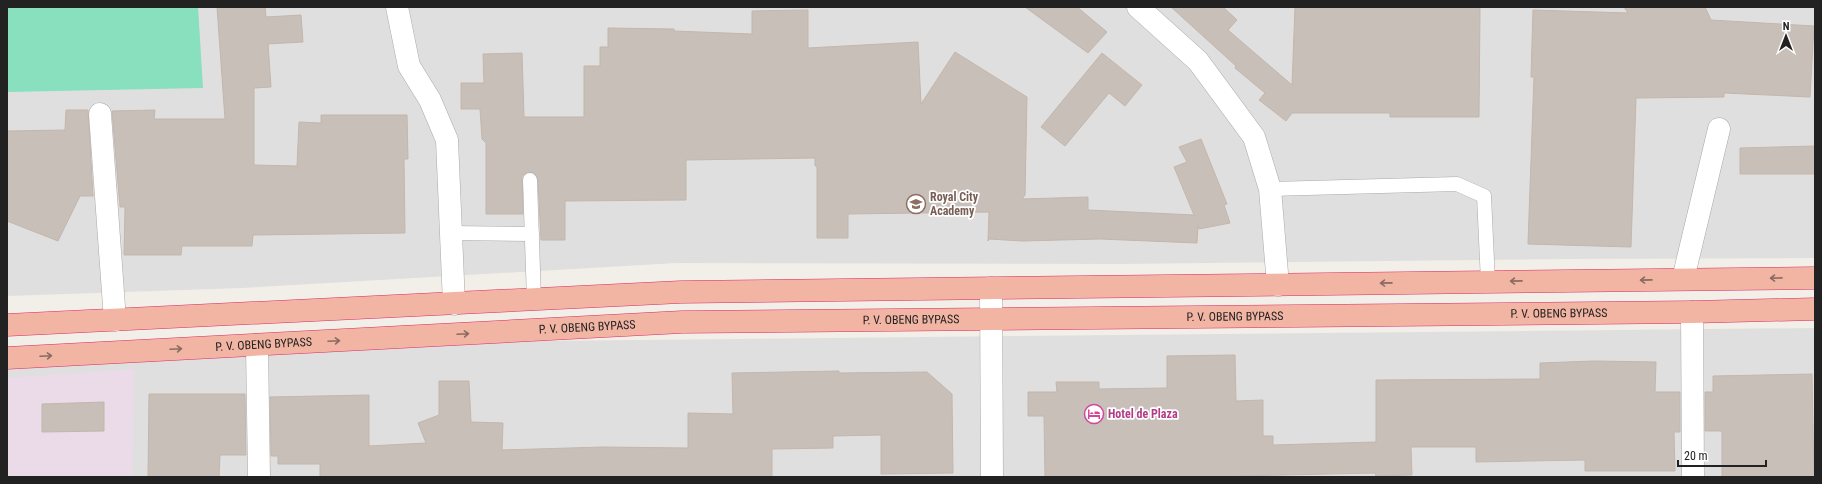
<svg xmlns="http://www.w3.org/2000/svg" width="1822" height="484" viewBox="0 0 1822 484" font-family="'Roboto Condensed',sans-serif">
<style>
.residential{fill:#e0dfdf}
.industrial{fill:#ebdbe8}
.pitch{fill:#88e0be}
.building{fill:#c7bfb8;stroke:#c4b6ab}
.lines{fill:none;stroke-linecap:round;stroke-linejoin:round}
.service-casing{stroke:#a9a9a9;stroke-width:15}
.minor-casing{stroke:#a9a9a9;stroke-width:23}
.trunk-casing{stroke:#dc2a67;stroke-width:23}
.service{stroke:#fff;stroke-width:14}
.minor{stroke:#fff;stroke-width:22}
.trunk{stroke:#f2b4a3;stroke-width:22}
.oneway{stroke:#8a6b62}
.labels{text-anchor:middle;stroke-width:3.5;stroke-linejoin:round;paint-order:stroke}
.education-label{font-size:12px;font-weight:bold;fill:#785e54;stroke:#fff;text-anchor:start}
.street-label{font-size:12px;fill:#222;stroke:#fff}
.hotel-label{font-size:12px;font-weight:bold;fill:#b23c85;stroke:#fff;text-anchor:start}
</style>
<rect width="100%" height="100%" fill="#f2efe9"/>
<g class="residential">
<polygon points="7,7 1815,7 1815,258 1569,259 1122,264 677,263 242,288 7,296"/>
<polygon points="1815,328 1815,477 7,477 7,368 535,341"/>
</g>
<polygon class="industrial" points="134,369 132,477 7,477 7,378"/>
<polygon class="pitch" points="7,7 198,7 203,88 7,92"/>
<g class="building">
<polygon points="217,7 265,7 266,17 301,15 303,42 268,44 271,87 254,88 254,165 297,166 299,122 321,123 321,115 407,115 408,159 404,159 405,233 253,235 252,246 182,246 181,255 124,255 125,207 120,207 112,111 155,110 154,119 225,119"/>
<polygon points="1025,7 1077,7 1107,32 1088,53"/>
<polygon points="1171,7 1223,7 1237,20 1228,30 1292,85 1295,7 1480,7 1479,117 1390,117 1390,113 1292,113 1286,121 1259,100 1265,93 1235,68 1236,66"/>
<polygon points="1624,7 1705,7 1711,20 1814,26 1810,97 1724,93 1724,97 1636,98 1631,247 1528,244 1534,77 1531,77 1533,10 1628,13"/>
<polygon points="808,10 808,48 918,42 921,104 955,52 1027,97 1025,195 1022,199 1088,197 1088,210 1194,215 1174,167 1187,162 1179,147 1201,139 1227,204 1224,205 1230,223 1199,229 1198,225 1197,243 1100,239 1022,241 989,239 988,241 989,212 848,214 848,238 817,238 817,166 815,166 815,158 686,160 686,200 565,201 565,240 541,240 538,180 534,172 526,173 522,176 523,214 486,214 486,143 482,139 480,109 461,109 461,83 484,83 483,54 522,53 524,117 584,117 584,66 600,66 600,47 608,47 608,28 674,29 674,31 752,34 752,11"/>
<polygon points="1102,53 1142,85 1125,106 1109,93 1065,146 1041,127"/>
<polygon points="66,110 88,110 93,196 80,196 58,241 7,221 7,131 65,130"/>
<polygon points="1815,146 1815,174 1740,174 1740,148"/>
<polygon points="1235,355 1236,401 1263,400 1263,436 1273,436 1273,445 1376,442 1376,380 1540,379 1540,363 1594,361 1656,362 1655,392 1680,392 1680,432 1674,432 1675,471 1585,471 1585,460 1476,462 1476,447 1411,447 1412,475 1376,476 1375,473 1238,476 1238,477 1045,477 1044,416 1028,416 1028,392 1057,392 1056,382 1099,382 1099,389 1167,388 1167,356"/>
<polygon points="839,371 839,373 927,372 952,394 953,473 881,474 881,435 833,436 833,448 772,449 772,477 320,477 320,464 278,464 278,456 271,456 270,397 369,395 369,446 426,443 418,423 439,415 439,381 469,381 471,422 503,423 502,450 603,447 688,448 688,413 733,414 732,373"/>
<polygon points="1812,374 1814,477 1722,477 1722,431 1705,431 1705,392 1713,392 1713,376"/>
<polygon points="149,394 245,394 246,455 220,455 219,477 148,477"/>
<polygon points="104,402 104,431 42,432 42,404"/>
</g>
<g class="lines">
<g class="service-casing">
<g id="service">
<polyline points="530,180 534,300"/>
<polyline points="1270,189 1457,184 1484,196 1488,282"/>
<polyline points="451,233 532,234"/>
</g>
</g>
<g class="minor-casing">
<g id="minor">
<polyline points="397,7 409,66 430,100 447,140 454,304"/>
<polyline points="1138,7 1198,61 1254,137 1270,189 1278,285"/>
<polyline points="100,114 115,320"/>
<polyline points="1683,279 1719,129"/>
<polyline points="991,288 992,477"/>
<polyline points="1692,312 1693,477"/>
<polyline points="257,345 259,477"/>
</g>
</g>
<g class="trunk-casing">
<g id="trunk">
<polyline points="7,325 681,292 1815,278"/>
<path id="s1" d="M7,358L682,322L1692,312L1815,309"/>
</g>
</g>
<use href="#service" class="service"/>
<use href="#minor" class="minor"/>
<use href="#trunk" class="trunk"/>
</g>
<defs><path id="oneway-shaft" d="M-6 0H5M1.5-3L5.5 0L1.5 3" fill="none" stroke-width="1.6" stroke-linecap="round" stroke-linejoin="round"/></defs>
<g class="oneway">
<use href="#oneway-shaft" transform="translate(1776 278) rotate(179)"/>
<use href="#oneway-shaft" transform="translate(1646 280) rotate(179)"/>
<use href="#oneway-shaft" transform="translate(1516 281) rotate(179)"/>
<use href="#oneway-shaft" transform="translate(1386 283) rotate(179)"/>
<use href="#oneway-shaft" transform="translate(463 334) rotate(-3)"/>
<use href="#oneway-shaft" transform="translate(334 341) rotate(-3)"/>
<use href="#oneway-shaft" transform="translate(176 349) rotate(-3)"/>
<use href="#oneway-shaft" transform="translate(46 356) rotate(-3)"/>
</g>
<defs>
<g id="school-ring" transform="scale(1)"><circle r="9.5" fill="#fff" stroke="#8d6e63" stroke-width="1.5"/><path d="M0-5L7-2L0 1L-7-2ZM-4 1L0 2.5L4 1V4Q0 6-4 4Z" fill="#8d6e63"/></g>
<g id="hotel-ring" transform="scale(1)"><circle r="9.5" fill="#fff" stroke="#d1479c" stroke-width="1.5"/><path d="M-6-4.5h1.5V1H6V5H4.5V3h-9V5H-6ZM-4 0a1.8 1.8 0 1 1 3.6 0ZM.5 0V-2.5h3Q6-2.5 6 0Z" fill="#d1479c"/></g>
</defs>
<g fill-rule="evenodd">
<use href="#school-ring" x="916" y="204"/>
<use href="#hotel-ring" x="1094" y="414"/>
</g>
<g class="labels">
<g class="education-label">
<text x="930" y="201">Royal City<tspan x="930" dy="14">Academy</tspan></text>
</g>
<g class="street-label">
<text dy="4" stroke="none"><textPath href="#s1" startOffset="1553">P. V. OBENG BYPASS</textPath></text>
<text dy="4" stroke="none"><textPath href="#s1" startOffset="1229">P. V. OBENG BYPASS</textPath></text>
<text dy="4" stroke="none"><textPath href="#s1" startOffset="905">P. V. OBENG BYPASS</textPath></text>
<text dy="4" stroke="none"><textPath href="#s1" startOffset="581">P. V. OBENG BYPASS</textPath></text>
<text dy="4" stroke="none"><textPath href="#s1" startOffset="257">P. V. OBENG BYPASS</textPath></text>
</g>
<g class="hotel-label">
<text x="1108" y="418">Hotel de Plaza</text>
</g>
</g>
<rect width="1822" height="484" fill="none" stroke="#222222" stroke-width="16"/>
<g transform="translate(1786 36)" stroke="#ffffff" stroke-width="3" paint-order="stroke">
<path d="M0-3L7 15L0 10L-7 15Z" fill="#222222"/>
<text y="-6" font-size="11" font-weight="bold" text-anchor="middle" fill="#222222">N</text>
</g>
<path d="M1678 460v6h88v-6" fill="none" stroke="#222222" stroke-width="2"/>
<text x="1684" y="460" font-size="12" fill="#222222" stroke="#ffffff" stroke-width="3" paint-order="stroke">20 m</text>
</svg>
